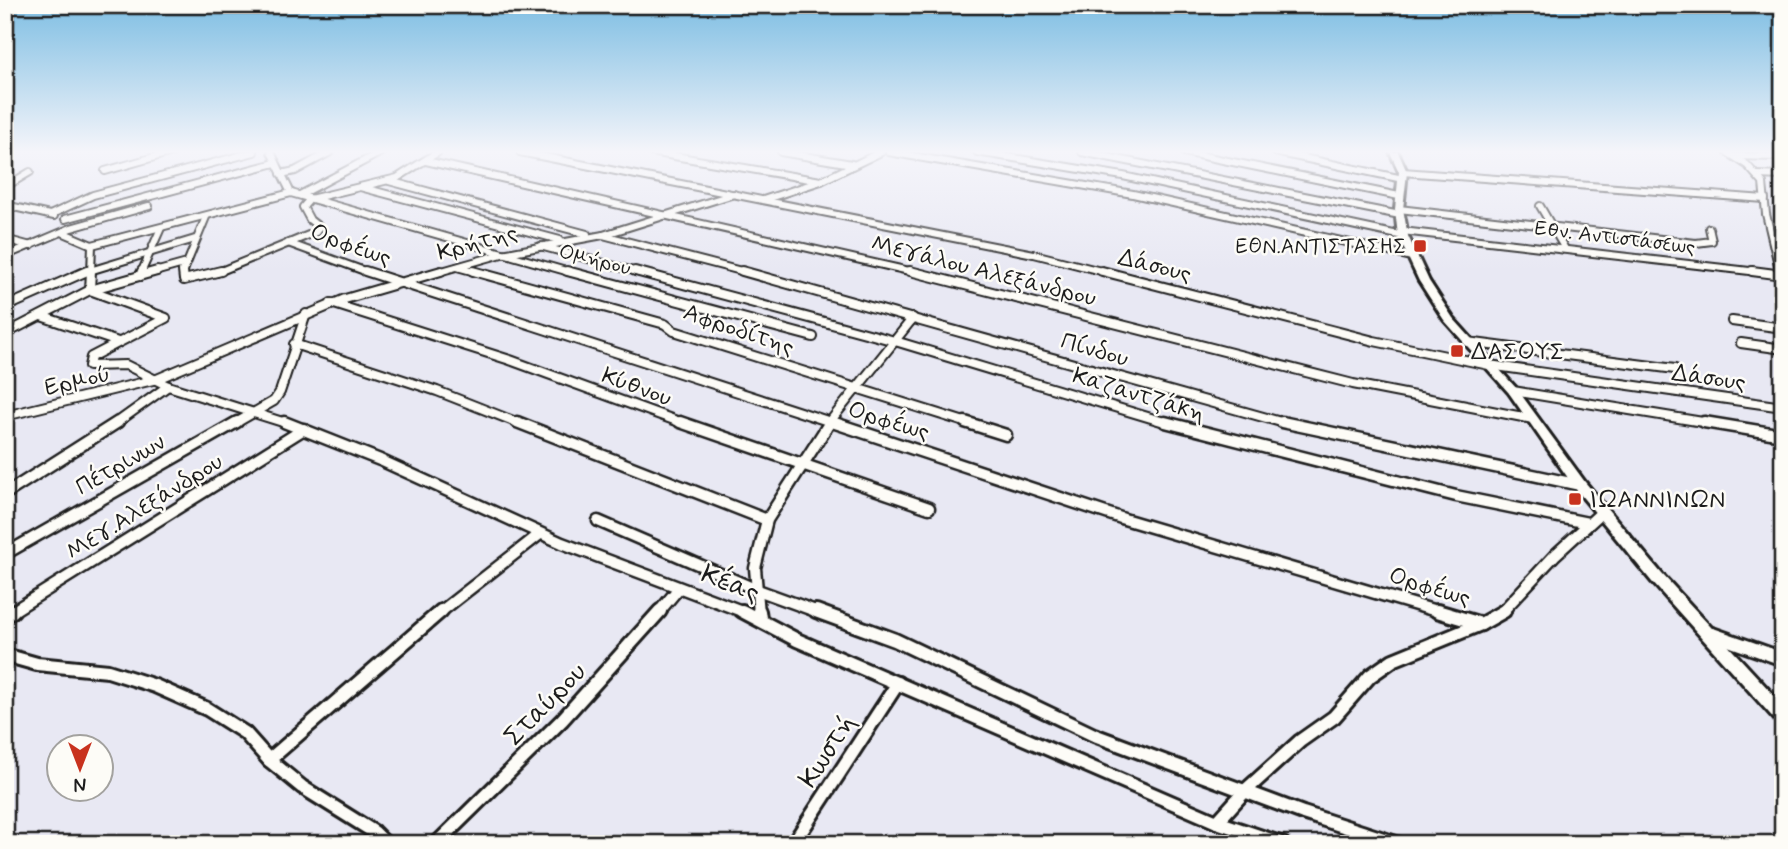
<svg xmlns="http://www.w3.org/2000/svg" width="1788" height="849" viewBox="0 0 1788 849" font-family="Mynerve,sans-serif">
<style>
.lines{fill:none;stroke-linecap:round;stroke-linejoin:round}
.street-far3-casing{stroke:#1c1c1c;stroke-width:10}
.street-far2-casing{stroke:#1c1c1c;stroke-width:12}
.street-far1-casing{stroke:#1c1c1c;stroke-width:15}
.street-casing{stroke:#1c1c1c;stroke-width:18}
.secondary-casing{stroke:#1c1c1c;stroke-width:6}
.street-far3{stroke:#fdfcf7;stroke-width:6}
.street-far2{stroke:#fdfcf7;stroke-width:8}
.street-far1{stroke:#fdfcf7;stroke-width:10}
.street{stroke:#fdfcf7;stroke-width:12}
.secondary{fill:#fdfcf7;fill-rule:evenodd}
.poi-dot{fill:#c8321e;stroke:#fdfcf7;stroke-width:2.5}
.labels{text-anchor:middle;stroke-width:5;stroke-linejoin:round;paint-order:stroke}
.far-street-label{font-size:21px;fill:#1c1c1c;stroke:#fdfcf7}
.far-poi-label{font-size:21px;fill:#1c1c1c;stroke:#fdfcf7;text-anchor:end}
.street-label{font-size:24px;fill:#1c1c1c;stroke:#fdfcf7}
.poi-label{font-size:24px;fill:#1c1c1c;stroke:#fdfcf7;text-anchor:start}
.near-street-label{font-size:28px;fill:#1c1c1c;stroke:#fdfcf7}
</style>
<rect width="100%" height="100%" fill="#e8e8f3"/>
<filter id="ink" filterUnits="userSpaceOnUse"><feTurbulence type="fractalNoise" baseFrequency=".0143" numOctaves="2"/><feDisplacementMap in="SourceGraphic" scale="14" xChannelSelector="R" yChannelSelector="G"/><feConvolveMatrix kernelMatrix="1 2 1 2 8 2 1 2 1" color-interpolation-filters="sRGB"/></filter>
<g filter="url(#ink)">
<g class="lines">
<g class="street-far3-casing">
<g id="street-far3">
<polyline points="271,152 291,193 573,273"/>
<polyline points="520,152 1034,254 1109,273"/>
<polyline points="651,152 821,181"/>
<polyline points="781,152 852,164"/>
<polyline points="889,152 1133,194 1412,257"/>
<polyline points="977,152 1123,176 1403,236"/>
<polyline points="1082,152 1400,215"/>
<polyline points="1184,152 1399,196"/>
<polyline points="1275,152 1403,179"/>
<polyline points="1727,152 1747,165 1763,183 1766,214 1780,273"/>
<polyline points="1736,156 1783,157"/>
<polyline points="426,161 918,273"/>
<polyline points="105,171 172,152"/>
<polyline points="1403,172 1765,199"/>
<polyline points="281,174 295,171 330,152"/>
<polyline points="1758,175 1783,176"/>
<polyline points="389,181 587,234"/>
<polyline points="5,187 30,172"/>
<polyline points="360,187 560,240"/>
<polyline points="300,195 381,152"/>
<polyline points="763,200 821,181 881,152"/>
<polyline points="5,205 54,216"/>
<polyline points="1540,206 1565,249"/>
<polyline points="1399,209 1696,243 1712,241 1709,228"/>
<polyline points="50,215 93,195 254,152"/>
<polyline points="65,219 275,163"/>
<polyline points="1402,231 1767,273"/>
<polyline points="64,233 92,245 91,273"/>
<polyline points="603,235 749,273"/>
<polyline points="5,239 31,246"/>
<polyline points="288,243 370,273"/>
<polyline points="92,245 291,193"/>
<polyline points="540,246 641,273"/>
<polyline points="5,256 71,228 149,206"/>
<polyline points="457,267 479,273"/>
<polyline points="83,273 195,239"/>
<polyline points="141,273 161,228"/>
<polyline points="151,273 187,263"/>
<polyline points="183,273 206,217"/>
<polyline points="216,273 316,232 319,227 310,220 303,207 310,199 397,178 438,152"/>
<polyline points="435,273 502,254 603,235 734,194"/>
</g>
</g>
<g class="street-far2-casing">
<g id="street-far2">
<polyline points="91,271 90,290 166,318 91,357 89,366 126,365 168,386 289,424"/>
<polyline points="183,271 184,280 221,271"/>
<polyline points="365,271 837,424"/>
<polyline points="473,271 665,324 674,331 971,424"/>
<polyline points="567,271 813,337"/>
<polyline points="635,271 895,341 1171,424"/>
<polyline points="742,271 1288,424"/>
<polyline points="910,271 1353,384 1533,419"/>
<polyline points="1102,271 1374,341 1489,365 1783,407"/>
<polyline points="1752,271 1783,275"/>
<polyline points="1779,271 1783,287"/>
<polyline points="140,276 142,271"/>
<polyline points="331,303 510,360 685,424"/>
<polyline points="10,305 87,271"/>
<polyline points="41,316 118,342"/>
<polyline points="1732,321 1783,328"/>
<polyline points="5,334 90,290 157,271"/>
<polyline points="1467,342 1675,369"/>
<polyline points="1741,343 1783,349"/>
<polyline points="294,344 437,391 521,424"/>
<polyline points="1513,391 1715,424"/>
<polyline points="5,416 157,379 345,299 441,271"/>
<polyline points="115,424 168,386"/>
<polyline points="234,424 274,401 280,392 306,314"/>
<polyline points="828,424 913,318"/>
</g>
</g>
<g class="street-far1-casing">
<g id="street-far1">
<polyline points="284,422 380,460 562,543 747,613"/>
<polyline points="517,422 767,520"/>
<polyline points="680,422 929,508"/>
<polyline points="832,422 1124,519 1443,613"/>
<polyline points="965,422 1006,435"/>
<polyline points="1165,422 1456,496 1588,523"/>
<polyline points="1282,422 1580,485"/>
<polyline points="1704,422 1783,435"/>
<polyline points="5,494 118,422"/>
<polyline points="598,521 755,589 821,613"/>
<polyline points="5,554 237,422"/>
<polyline points="10,613 304,429"/>
<polyline points="439,613 540,534"/>
<polyline points="658,613 679,588"/>
<polyline points="759,613 755,568 767,520 830,422"/>
<polyline points="1501,613 1555,555 1602,512"/>
</g>
</g>
<g class="street-casing">
<g id="street">
<polyline points="742,611 797,640 1217,822 1283,844"/>
<polyline points="759,611 760,618"/>
<polyline points="816,611 895,640 1094,735 1303,813 1399,844"/>
<polyline points="1437,611 1481,624"/>
<polyline points="5,616 13,611"/>
<polyline points="1712,634 1783,659"/>
<polyline points="5,655 37,664 108,671 155,686 207,709 245,733 269,760 302,787 374,832 386,844"/>
<polyline points="269,760 441,611"/>
<polyline points="1217,822 1246,790 1300,741 1334,717 1370,676 1393,660 1481,624 1504,611"/>
<polyline points="436,844 562,720 660,611"/>
<polyline points="793,844 898,683"/>
</g>
</g>
<g class="secondary-casing">
<polygon id="secondary" points="1390,152 1398,152 1407,172 1403,209 1408,236 1429,281 1453,318 1517,389 1585,482 1662,574 1783,705 1783,724 1777,722 1652,582 1575,488 1509,393 1444,320 1419,281 1398,236 1395,209 1399,172"/>
</g>
<use href="#street-far3" class="street-far3"/>
<use href="#street-far2" class="street-far2"/>
<use href="#street-far1" class="street-far1"/>
<use href="#street" class="street"/>
<use href="#secondary" class="secondary"/>
</g>
</g>
<linearGradient id="sky" x2="0" y2="1"><stop stop-color="#7ebee3"/><stop offset="0.56" stop-color="#f5f5fa"/><stop offset="1" stop-color="#f5f5fa" stop-opacity="0"/></linearGradient>
<rect width="1788" height="271" fill="url(#sky)"/>
<g class="poi-dot">
<rect x="1413" y="239" width="14" height="14" rx="3.5"/>
<rect x="1450" y="344" width="14" height="14" rx="3.5"/>
<rect x="1568" y="492" width="14" height="14" rx="3.5"/>
</g>
<g class="labels">
<g class="far-street-label">
<text transform="translate(1615 237) rotate(7)" y="7">Εθν. Αντιστάσεως</text>
<text transform="translate(595 259) rotate(14)" y="7">Ομήρου</text>
</g>
<g class="far-poi-label">
<text x="1406" y="253">ΕΘΝ.ΑΝΤΙΣΤΑΣΗΣ</text>
</g>
<g class="street-label">
<text transform="translate(477 242) rotate(-15)" y="8">Κρήτης</text>
<text transform="translate(351 244) rotate(20)" y="8">Ορφέως</text>
<text transform="translate(1155 265) rotate(14)" y="8">Δάσους</text>
<text transform="translate(984 270) rotate(14)" y="8">Μεγάλου Αλεξάνδρου</text>
<text transform="translate(739 329) rotate(19)" y="8">Αφροδίτης</text>
<text transform="translate(1095 349) rotate(16)" y="8">Πίνδου</text>
<text transform="translate(1709 377) rotate(8)" y="8">Δάσους</text>
<text transform="translate(77 380) rotate(-13)" y="8">Ερμού</text>
<text transform="translate(637 386) rotate(20)" y="8">Κύθνου</text>
<text transform="translate(1139 394) rotate(17)" y="8">Καζαντζάκη</text>
<text transform="translate(889 420) rotate(17)" y="8">Ορφέως</text>
<text transform="translate(120 464) rotate(-30)" y="8">Πέτρινων</text>
<text transform="translate(144 506) rotate(-32)" y="8">Μεγ.Αλεξάνδρου</text>
<text transform="translate(1430 586) rotate(17)" y="8">Ορφέως</text>
</g>
<g class="poi-label">
<text x="1471" y="359">ΔΑΣΟΥΣ</text>
<text x="1589" y="507">ΙΩΑΝΝΙΝΩΝ</text>
</g>
<g class="near-street-label">
<text transform="translate(731 582) rotate(21)" y="10">Κέας</text>
<text transform="translate(544 703) rotate(-46)" y="10">Σταύρου</text>
<text transform="translate(826 750) rotate(-57)" y="10">Κωστή</text>
</g>
</g>
<rect width="1788" height="849" fill="none" stroke="#fdfcf7" stroke-width="28"/>
<rect x="14" y="14" width="1760" height="821" fill="none" stroke="#1c1c1c" stroke-width="2.5" filter="url(#ink)"/>
<g transform="translate(80 768) rotate(180)"><circle r="33" fill="#fdfcf7" stroke="#a3a29f" stroke-width="2"/>
<path d="M0-5L12 26L0 18L-12 26Z" fill="#c8321e"/>
<text y="-10" font-size="19" font-weight="bold" text-anchor="middle" fill="#1c1c1c">N</text>
</g>
</svg>
